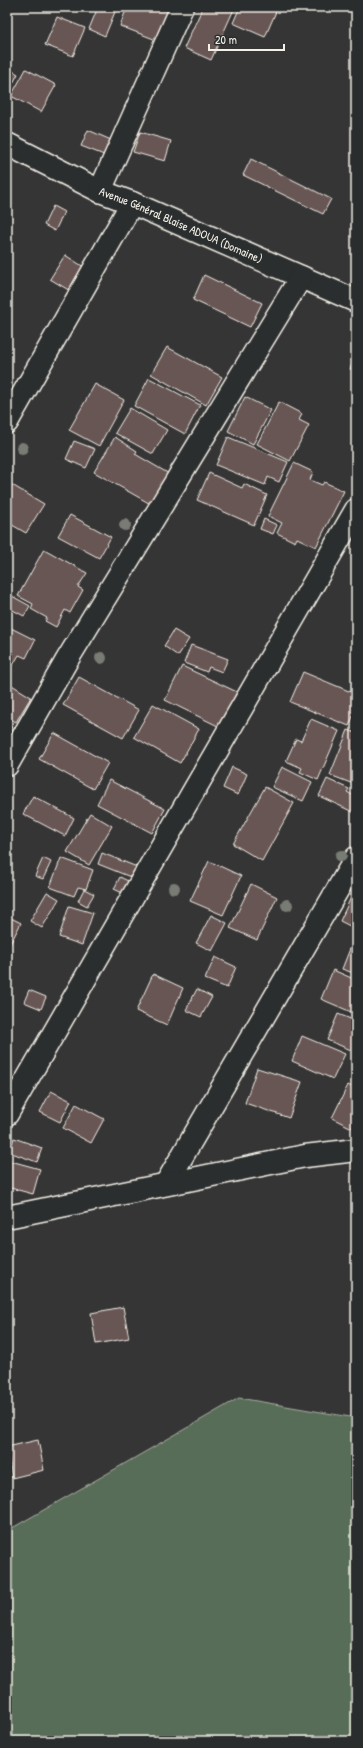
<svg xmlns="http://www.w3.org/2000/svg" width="363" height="1748" viewBox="0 0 363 1748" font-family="'Patrick Hand',sans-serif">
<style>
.green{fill:#596d58;stroke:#a6afa0}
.building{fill:#685654;stroke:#f4f1e8}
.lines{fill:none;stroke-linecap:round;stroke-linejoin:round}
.street-casing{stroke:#f4f1e8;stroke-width:25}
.street{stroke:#2a2d2e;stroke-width:22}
.tree{fill:#787c74}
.labels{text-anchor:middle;stroke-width:4;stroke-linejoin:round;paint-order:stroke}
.street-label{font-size:12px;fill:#f4f1e8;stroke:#2a2d2e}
</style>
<rect width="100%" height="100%" fill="#363536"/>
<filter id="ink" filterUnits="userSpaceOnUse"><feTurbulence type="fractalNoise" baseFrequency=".025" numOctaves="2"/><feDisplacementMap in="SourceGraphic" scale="8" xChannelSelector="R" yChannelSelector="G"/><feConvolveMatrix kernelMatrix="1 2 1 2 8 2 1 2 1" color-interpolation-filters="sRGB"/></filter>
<g filter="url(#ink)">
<polygon class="green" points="239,1398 356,1418 356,1741 7,1741 7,1531"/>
<g class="building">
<polygon points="98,7 117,7 105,36 89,29"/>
<polygon points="127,7 165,7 171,9 159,41 120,26"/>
<polygon points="203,7 235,7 211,60 184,48"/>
<polygon points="240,7 278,7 265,37 233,23"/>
<polygon points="341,7 356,7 356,14"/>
<polygon points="57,17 85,28 73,56 45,45"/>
<polygon points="7,68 18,74 7,94"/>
<polygon points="26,69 56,85 41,112 11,96"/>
<polygon points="88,130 111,140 104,155 81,146"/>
<polygon points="140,132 171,141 165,161 133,152"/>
<polygon points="251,159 331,199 323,214 243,175"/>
<polygon points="53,206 64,212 55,231 44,225"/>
<polygon points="65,255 87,269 72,292 50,279"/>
<polygon points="204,275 262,303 250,327 193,300"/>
<polygon points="167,347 222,377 206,405 151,374"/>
<polygon points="356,356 356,372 350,369"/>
<polygon points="149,378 200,405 185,434 134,406"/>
<polygon points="95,384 124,400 99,446 69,430"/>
<polygon points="245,397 271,410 253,444 228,431"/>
<polygon points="279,402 302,414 299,420 309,425 290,461 257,444"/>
<polygon points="130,408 167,430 153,454 115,433"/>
<polygon points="115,437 137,451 135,454 171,475 154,506 94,472"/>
<polygon points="228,437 288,462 279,482 268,477 265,485 216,465"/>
<polygon points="74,441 95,449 86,468 66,459"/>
<polygon points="294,463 313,472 310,480 322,485 324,482 344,491 316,547 297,538 295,542 277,533 282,523 268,516"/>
<polygon points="209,473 242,488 244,484 267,495 254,525 197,500"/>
<polygon points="7,482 44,504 26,533 7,522"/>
<polygon points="70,515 111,537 99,558 58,536"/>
<polygon points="264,519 277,525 273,534 260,529"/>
<polygon points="44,549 87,573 78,587 83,590 70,613 65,610 56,627 45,621 47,618 31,609 33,604 18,596"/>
<polygon points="10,595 30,606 24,616 7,607 7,601"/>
<polygon points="7,626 35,640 26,658 19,655 13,665 7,662"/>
<polygon points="174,630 189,639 178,656 164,646"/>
<polygon points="191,645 228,659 222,672 209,667 207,672 184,663"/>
<polygon points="182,666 237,692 220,727 165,700"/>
<polygon points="303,672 356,694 356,709 349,726 290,702"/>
<polygon points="79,677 139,710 123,738 63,705"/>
<polygon points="7,682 31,697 16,722 7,717"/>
<polygon points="153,704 199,729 180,763 134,737"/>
<polygon points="311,719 339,731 318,780 300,772 302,768 286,761 296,739 301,741"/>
<polygon points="7,724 13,728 7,738"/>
<polygon points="348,730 356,733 356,785 330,775"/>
<polygon points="54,733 108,763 93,789 39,759"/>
<polygon points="232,767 247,774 238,795 223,788"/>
<polygon points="282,767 312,782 303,801 272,787"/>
<polygon points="327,779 349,789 347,792 356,797 355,813 319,796"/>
<polygon points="109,780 165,809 152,833 97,804"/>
<polygon points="265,787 294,803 262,861 233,844"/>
<polygon points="33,796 74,818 65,836 23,814"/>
<polygon points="90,813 112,826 89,865 67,852"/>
<polygon points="102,853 137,867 133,878 98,864"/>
<polygon points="43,858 51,862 43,879 35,876"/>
<polygon points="61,858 93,870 86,889 78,887 74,896 50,887"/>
<polygon points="209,861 241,876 223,915 190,901"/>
<polygon points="120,877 136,885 131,897 114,889"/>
<polygon points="251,884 277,897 257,940 230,928"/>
<polygon points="84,889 94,894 87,906 78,901"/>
<polygon points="354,891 356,891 356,929 340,921"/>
<polygon points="47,892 59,899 42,928 30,921"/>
<polygon points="69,906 93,913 82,945 59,937"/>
<polygon points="211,915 227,923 212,951 196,943"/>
<polygon points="7,916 21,923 7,950"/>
<polygon points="355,936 356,937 356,974 342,969"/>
<polygon points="215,957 236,967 227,988 205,979"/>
<polygon points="333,970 356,980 356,1014 321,999"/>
<polygon points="153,974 183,988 167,1025 136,1011"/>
<polygon points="197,989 212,997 201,1017 186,1010"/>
<polygon points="29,990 46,997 41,1009 24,1002"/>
<polygon points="338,1014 356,1021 356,1039 351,1050 327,1040"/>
<polygon points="302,1036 345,1054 333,1079 292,1061"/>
<polygon points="356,1057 356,1066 352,1064"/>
<polygon points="257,1068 302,1082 289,1118 245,1103"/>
<polygon points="348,1085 356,1089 356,1120 352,1128 332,1118"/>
<polygon points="51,1091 71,1101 60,1122 40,1112"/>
<polygon points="76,1104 104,1119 91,1143 63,1128"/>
<polygon points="14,1138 42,1148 37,1162 9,1152"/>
<polygon points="7,1160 40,1169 33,1194 7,1187"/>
<polygon points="123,1307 129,1338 96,1344 91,1313"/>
<polygon points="38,1440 44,1470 12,1478 7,1447"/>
</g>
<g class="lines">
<g class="street-casing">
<g id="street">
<path id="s1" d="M7,144L100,191L132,203L356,301"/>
<polyline points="100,191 182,7"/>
<polyline points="7,422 132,203"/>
<polyline points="7,765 67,660 301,277"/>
<polyline points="7,1114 356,510"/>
<polyline points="166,1184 356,858"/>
<polyline points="7,1217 305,1156 356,1150"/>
</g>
</g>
<use href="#street" class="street"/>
</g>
<g class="tree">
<circle cx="22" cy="448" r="6"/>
<circle cx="125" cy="525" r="6"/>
<circle cx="101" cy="658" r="6"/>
<circle cx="341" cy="856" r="6"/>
<circle cx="174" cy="888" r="6"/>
<circle cx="287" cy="905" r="6"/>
</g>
</g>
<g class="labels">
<g class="street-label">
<text dy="4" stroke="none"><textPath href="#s1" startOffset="192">Avenue Général Blaise ADOUA (Domaine)</textPath></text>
</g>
</g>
<rect width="363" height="1748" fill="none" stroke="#2a2d2e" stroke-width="24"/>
<rect x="12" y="12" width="339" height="1724" fill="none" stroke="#f4f1e8" stroke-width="1.5" filter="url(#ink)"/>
<path d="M209 44v6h75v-6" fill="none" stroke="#f4f1e8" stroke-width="2"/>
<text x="215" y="44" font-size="12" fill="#f4f1e8" stroke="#2a2d2e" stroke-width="3" paint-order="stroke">20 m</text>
</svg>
